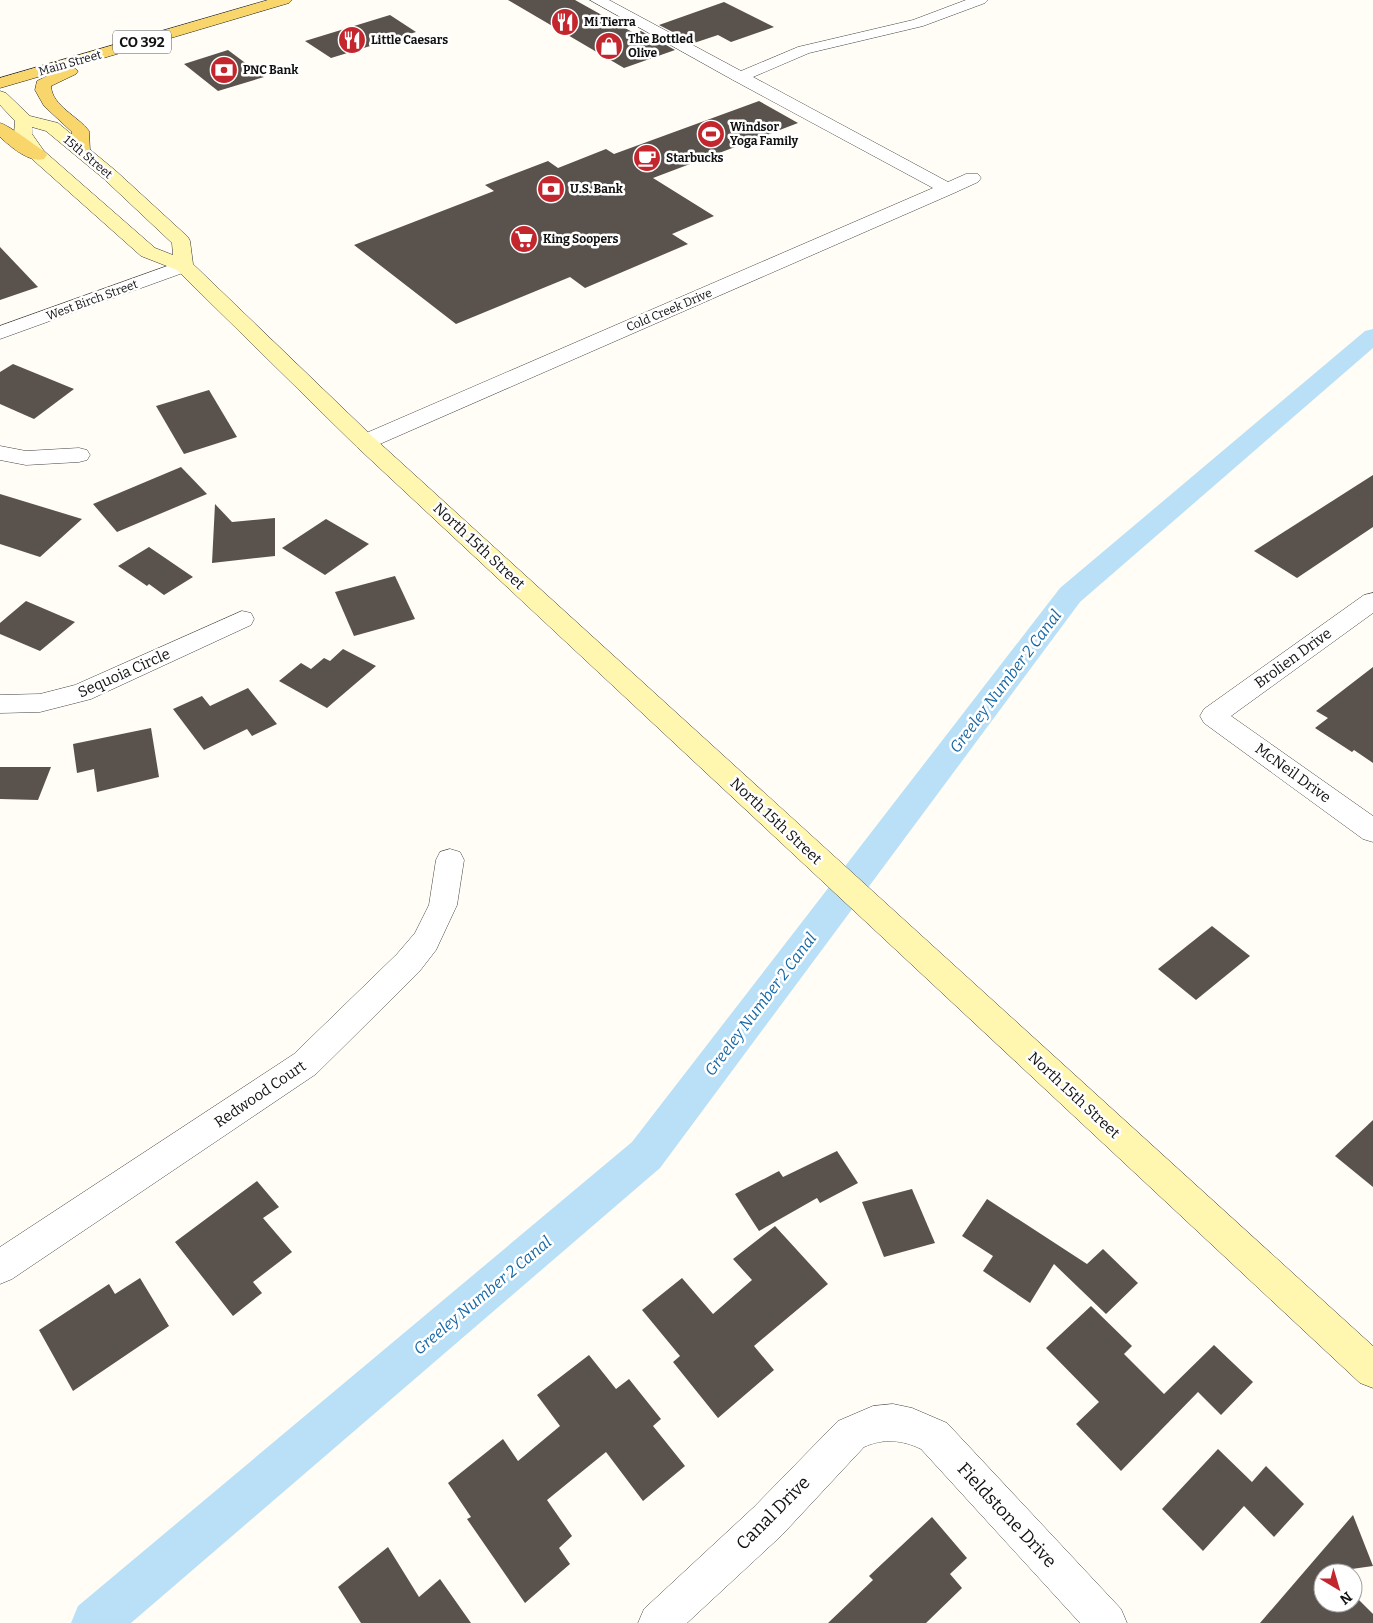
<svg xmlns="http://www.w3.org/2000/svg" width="1373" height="1623" viewBox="0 0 1373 1623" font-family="Bitter,serif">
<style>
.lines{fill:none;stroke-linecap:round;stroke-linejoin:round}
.canal{fill:#b9e0f7;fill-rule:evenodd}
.building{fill:#5a524d}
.street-casing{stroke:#444;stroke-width:1}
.secondary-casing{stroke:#333;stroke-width:1}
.primary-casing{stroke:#222;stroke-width:1}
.street{fill:#fff;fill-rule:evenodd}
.secondary{fill:#fff6b0;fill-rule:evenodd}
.primary{fill:#f9d66b;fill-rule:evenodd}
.labels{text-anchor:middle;stroke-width:5;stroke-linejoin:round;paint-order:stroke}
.far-poi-label{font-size:12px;font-weight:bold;fill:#111;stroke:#fff;text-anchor:start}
.far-street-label{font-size:12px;fill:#111;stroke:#fff}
.shield{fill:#fff;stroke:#585858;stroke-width:1}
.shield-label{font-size:14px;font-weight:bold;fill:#111}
.street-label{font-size:15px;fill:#111;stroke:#fff}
.water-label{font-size:16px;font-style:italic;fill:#1768a6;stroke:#fff}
.near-street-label{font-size:18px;fill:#111;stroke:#fff}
</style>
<rect width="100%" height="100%" fill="#fffdf5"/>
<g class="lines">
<polygon class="canal" points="1373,329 1373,348 1080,602 660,1168 131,1623 71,1623 78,1606 632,1142 1060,588 1365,331"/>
</g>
<g class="building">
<polygon points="508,0 575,0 634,33 641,31 675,50 624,68"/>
<polygon points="724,2 774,27 731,42 718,35 694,43 659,25"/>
<polygon points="390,15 416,32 331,58 305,41"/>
<polygon points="228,50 264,77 218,91 184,64"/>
<polygon points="759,101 798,123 653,178 714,216 672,234 688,244 585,288 570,277 456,324 354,245 494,191 485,185 548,161 558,168 606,149 614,154"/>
<polygon points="0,247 38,287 0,300"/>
<polygon points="13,364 74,389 34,419 0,404 0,372"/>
<polygon points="209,390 237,437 184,454 156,406"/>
<polygon points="181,467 207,494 117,532 93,504"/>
<polygon points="1373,475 1373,527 1297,578 1254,551"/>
<polygon points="0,494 82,519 40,557 0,544"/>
<polygon points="215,504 232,522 275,518 275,556 212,563"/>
<polygon points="326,519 369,544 325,575 282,548"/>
<polygon points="149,547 193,577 164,595 149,584 147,586 118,566"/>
<polygon points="395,576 415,619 354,636 335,592"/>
<polygon points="26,601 75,622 40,651 0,634 0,623"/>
<polygon points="343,649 376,666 327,708 279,681 301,663 311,669 324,658 330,661"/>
<polygon points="1373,667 1373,763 1354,750 1352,752 1315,728 1328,718 1316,711"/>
<polygon points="248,688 277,724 252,736 247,729 204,750 173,709 202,696 210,706"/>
<polygon points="151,728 159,777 97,792 94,769 77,773 73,744"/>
<polygon points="0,767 51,767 38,800 0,799"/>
<polygon points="1212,926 1250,956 1196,1000 1158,969"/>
<polygon points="1373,1120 1373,1187 1335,1156"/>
<polygon points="837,1151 858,1183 820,1203 817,1198 759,1231 735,1194 779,1171 783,1177"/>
<polygon points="257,1181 279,1207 263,1218 292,1252 253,1282 262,1293 233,1316 175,1242"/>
<polygon points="912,1189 935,1243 884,1257 862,1202"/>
<polygon points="987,1199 1087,1264 1103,1249 1138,1283 1106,1314 1054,1264 1030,1303 983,1271 993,1256 962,1236"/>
<polygon points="775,1226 828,1284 754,1346 774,1370 718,1418 673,1362 680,1356 642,1310 682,1278 713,1314 752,1280 733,1259"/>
<polygon points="140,1278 169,1326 73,1391 39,1330 109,1284 115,1294"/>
<polygon points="1091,1306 1132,1346 1124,1354 1164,1394 1214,1345 1253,1382 1221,1415 1198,1392 1121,1471 1076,1424 1099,1402 1046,1348"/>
<polygon points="589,1355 616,1389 629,1379 661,1419 653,1426 685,1466 643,1501 606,1452 547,1500 572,1536 559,1548 570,1564 525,1603 467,1519 471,1517 448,1483 503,1439 518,1461 560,1426 537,1395"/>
<polygon points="1218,1449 1252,1482 1266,1466 1304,1504 1274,1537 1244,1506 1203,1551 1162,1509"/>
<polygon points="1353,1515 1373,1566 1323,1573 1323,1603 1353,1603 1353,1594 1373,1614 1373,1623 1260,1623"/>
<polygon points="932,1517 967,1558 950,1574 962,1588 926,1623 828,1623 873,1580 869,1576"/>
<polygon points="388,1547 419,1597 440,1579 471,1623 361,1623 338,1587"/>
</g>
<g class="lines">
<g class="street-casing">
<g id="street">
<polygon points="590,0 609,0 741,71 798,47 913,20 966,0 988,0 985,3 923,26 809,53 753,77 948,182 966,174 978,174 981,178 978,182 954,193 373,447 365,449 357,447 354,442 357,437 933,188 733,80"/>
<polygon points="184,260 191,262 194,266 191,270 0,339 0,326"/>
<polygon points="0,446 26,451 79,448 87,450 90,455 87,460 79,462 26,465 0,460"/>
<polygon points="1373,593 1373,613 1231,716 1373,816 1373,842 1363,839 1204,723 1200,716 1204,709 1364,595"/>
<polygon points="242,611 251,613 254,619 251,625 91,699 40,712 0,713 0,695 40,694 75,685"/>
<polygon points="450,849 460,852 464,860 457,905 436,950 419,972 316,1074 12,1279 0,1284 0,1247 294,1054 397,954 415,933 429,905 436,860 440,852"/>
<path d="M893,1404L912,1408L947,1423L1121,1609L1127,1623H1080L921,1449C903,1440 883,1438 864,1447L782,1535L687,1623H638L644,1609L754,1507L838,1421L873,1406Z"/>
</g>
</g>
<g class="secondary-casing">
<path id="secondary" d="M0,91L6,93L30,116L58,123L116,171L188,237L190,241L193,264L373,437L1373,1346V1388L1360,1383L357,447L177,270L141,256L32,159L14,134L15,121L0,105ZM32,127L46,131L104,179L172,243L173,255L155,248L44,151L32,134Z"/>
</g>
<g class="primary-casing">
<g id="primary">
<path d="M268,0H292L289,3L73,67L78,71L76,74L51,86C52,106 78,116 89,131L90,151L87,155H75L72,151V132L44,106L35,90L37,81L55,72L0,88V78Z"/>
<path d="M0,123C9,125 34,145 44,151L47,155L44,159C29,163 11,147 0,137Z"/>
</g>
</g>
<use href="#street" class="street"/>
<use href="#secondary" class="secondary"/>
<use href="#primary" class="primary"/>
</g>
<defs>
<g id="restaurant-disc" transform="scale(1.4375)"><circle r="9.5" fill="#c4262e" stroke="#fff"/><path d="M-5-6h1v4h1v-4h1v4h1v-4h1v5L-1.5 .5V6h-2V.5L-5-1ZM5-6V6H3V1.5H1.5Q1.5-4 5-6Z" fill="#fff"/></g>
<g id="shop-disc" transform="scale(1.4375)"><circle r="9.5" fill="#c4262e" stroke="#fff"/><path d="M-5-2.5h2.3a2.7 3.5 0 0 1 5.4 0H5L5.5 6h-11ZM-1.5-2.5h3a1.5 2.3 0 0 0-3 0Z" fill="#fff"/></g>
<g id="bank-disc" transform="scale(1.4375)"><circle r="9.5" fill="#c4262e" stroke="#fff"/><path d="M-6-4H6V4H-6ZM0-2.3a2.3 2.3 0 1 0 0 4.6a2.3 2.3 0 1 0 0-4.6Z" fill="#fff"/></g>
<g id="stadium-disc" transform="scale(1.4375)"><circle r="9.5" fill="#c4262e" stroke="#fff"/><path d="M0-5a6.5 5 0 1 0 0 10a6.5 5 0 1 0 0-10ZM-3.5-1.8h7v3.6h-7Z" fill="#fff"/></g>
<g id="cafe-disc" transform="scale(1.4375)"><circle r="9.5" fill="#c4262e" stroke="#fff"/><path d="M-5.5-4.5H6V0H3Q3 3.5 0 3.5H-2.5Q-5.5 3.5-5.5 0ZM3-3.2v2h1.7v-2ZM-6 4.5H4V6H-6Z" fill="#fff"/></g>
<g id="supermarket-disc" transform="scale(1.4375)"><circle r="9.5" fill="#c4262e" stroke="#fff"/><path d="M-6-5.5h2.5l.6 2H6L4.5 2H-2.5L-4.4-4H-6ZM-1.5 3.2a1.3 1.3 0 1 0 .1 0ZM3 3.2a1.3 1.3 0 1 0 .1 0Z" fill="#fff"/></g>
</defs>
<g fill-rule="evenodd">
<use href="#restaurant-disc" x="565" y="22"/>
<use href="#restaurant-disc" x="352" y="40"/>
<use href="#shop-disc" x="609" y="46"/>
<use href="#bank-disc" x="224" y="70"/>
<use href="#stadium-disc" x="711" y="134"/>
<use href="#cafe-disc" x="647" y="158"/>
<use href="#bank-disc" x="551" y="189"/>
<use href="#supermarket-disc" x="524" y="239"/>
</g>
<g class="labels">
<g class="far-poi-label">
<text x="584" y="26">Mi Tierra</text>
<text x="628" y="43">The Bottled<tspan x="628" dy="14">Olive</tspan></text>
<text x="371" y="44">Little Caesars</text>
<text x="243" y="74">PNC Bank</text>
<text x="730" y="131">Windsor<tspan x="730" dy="14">Yoga Family</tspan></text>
<text x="666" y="162">Starbucks</text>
<text x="570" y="193">U.S. Bank</text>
<text x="543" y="243">King Soopers</text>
</g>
<g class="far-street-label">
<text transform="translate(70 63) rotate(-16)" y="4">Main Street</text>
<text transform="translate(88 157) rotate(40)" y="4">15th Street</text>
<text transform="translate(92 300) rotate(-20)" y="4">West Birch Street</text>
<text transform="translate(669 310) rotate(-23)" y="4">Cold Creek Drive</text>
</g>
<rect class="shield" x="113" y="30.5" width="58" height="23" rx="4"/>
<g class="shield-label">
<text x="142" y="47">CO 392</text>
</g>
<g class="street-label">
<text transform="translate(479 546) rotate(43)" y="5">North 15th Street</text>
<text transform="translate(1293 658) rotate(-36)" y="5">Brolien Drive</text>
<text transform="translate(124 673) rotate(-24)" y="5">Sequoia Circle</text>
<text transform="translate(1293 773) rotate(36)" y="5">McNeil Drive</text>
<text transform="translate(776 821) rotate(43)" y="5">North 15th Street</text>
<text transform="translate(260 1094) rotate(-34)" y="5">Redwood Court</text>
<text transform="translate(1074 1095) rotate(43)" y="5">North 15th Street</text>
</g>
<g class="water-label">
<text transform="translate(1005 681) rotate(-53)" y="6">Greeley Number 2 Canal</text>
<text transform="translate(760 1004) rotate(-53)" y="6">Greeley Number 2 Canal</text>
<text transform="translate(482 1295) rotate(-40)" y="6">Greeley Number 2 Canal</text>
</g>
<g class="near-street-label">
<text transform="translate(773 1513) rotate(-45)" y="6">Canal Drive</text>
<text transform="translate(1007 1515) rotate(47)" y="6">Fieldstone Drive</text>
</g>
</g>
<g transform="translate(1338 1588) rotate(142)"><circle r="24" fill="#ffffff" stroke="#a0a0a0"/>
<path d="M0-4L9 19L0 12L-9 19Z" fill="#c4262e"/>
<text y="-8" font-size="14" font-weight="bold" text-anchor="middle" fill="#111111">N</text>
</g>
</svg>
